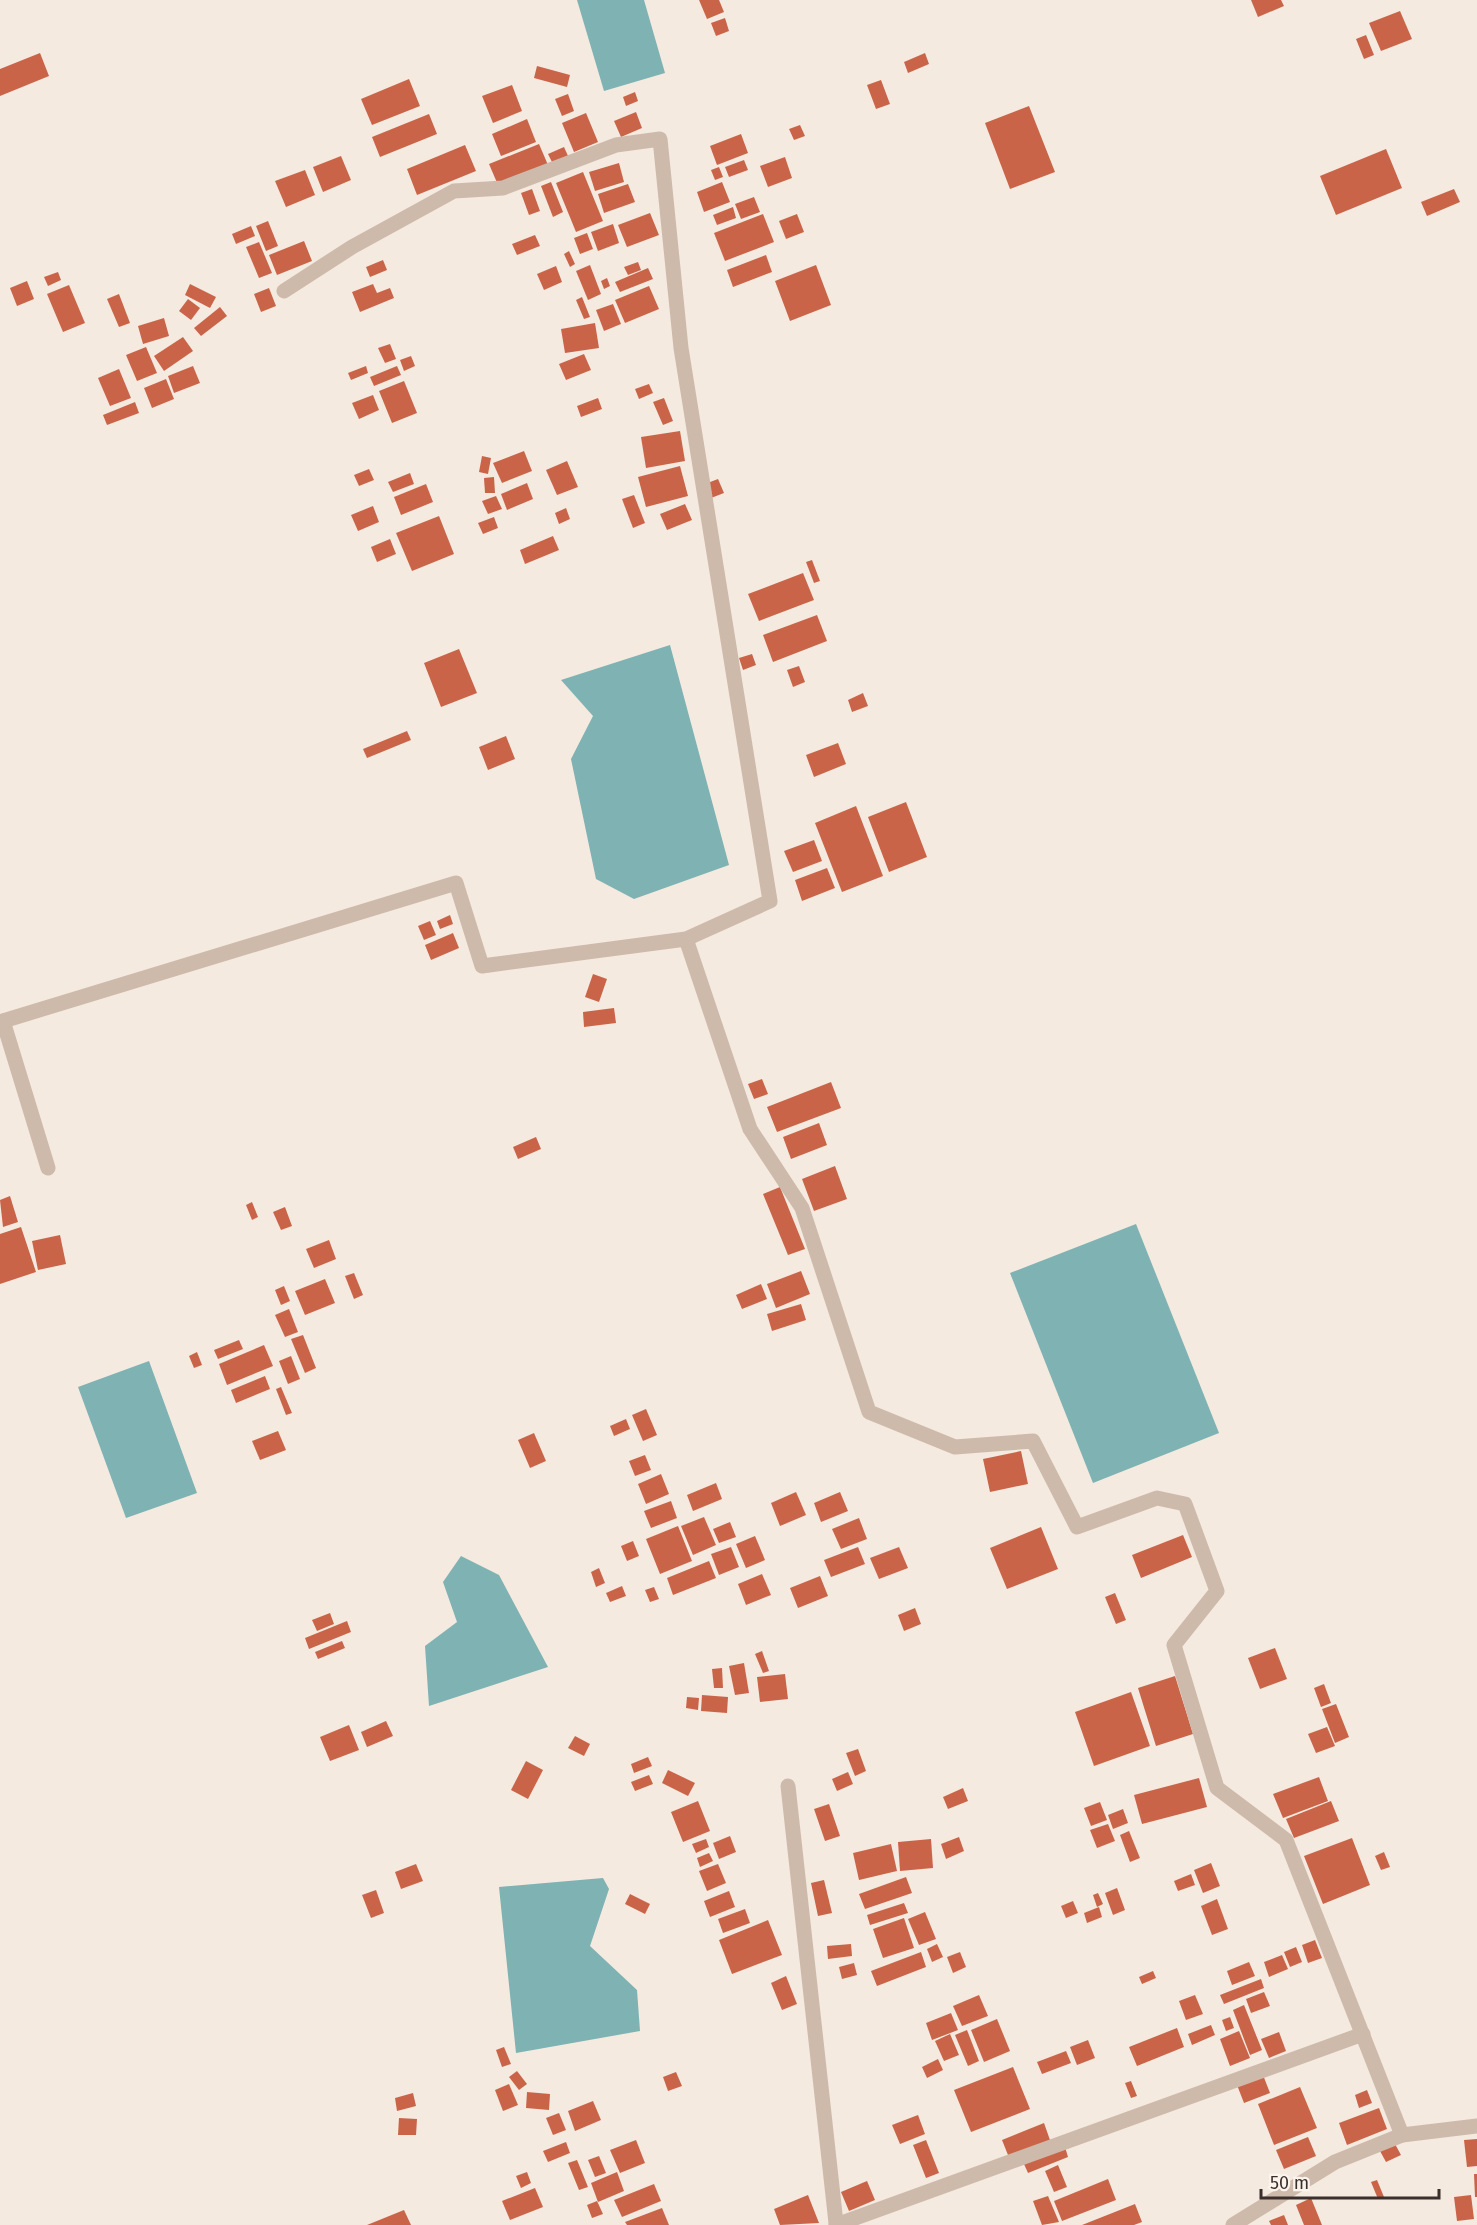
<svg xmlns="http://www.w3.org/2000/svg" width="1477" height="2225" viewBox="0 0 1477 2225" font-family="'Fira Sans',sans-serif">
<style>
.water{fill:#7eb2b3}
.building{fill:#ca6448}
.lines{fill:none;stroke-linecap:round;stroke-linejoin:round}
.street{stroke:#cebaab;stroke-width:15}
</style>
<rect width="100%" height="100%" fill="#f4eae0"/>
<g class="water">
<polygon points="577,0 644,0 665,73 604,91"/>
<polygon points="670,645 729,865 634,899 596,879 571,759 593,716 561,680"/>
<polygon points="1136,1224 1219,1433 1093,1483 1010,1273"/>
<polygon points="149,1361 197,1493 126,1518 78,1387"/>
<polygon points="461,1556 499,1575 548,1667 429,1706 425,1646 457,1622 443,1582"/>
<polygon points="603,1878 609,1889 590,1946 637,1990 640,2031 516,2053 499,1887"/>
</g>
<g class="building">
<polygon points="699,0 719,0 724,12 707,19"/>
<polygon points="1251,0 1281,0 1284,6 1258,17"/>
<polygon points="1400,11 1412,39 1381,51 1369,23"/>
<polygon points="725,18 729,31 716,36 711,23"/>
<polygon points="1366,35 1374,55 1364,59 1356,39"/>
<polygon points="40,53 49,76 0,96 0,69"/>
<polygon points="925,53 929,64 908,73 904,62"/>
<polygon points="537,66 570,75 567,87 534,78"/>
<polygon points="409,79 420,106 372,125 361,99"/>
<polygon points="881,80 890,104 876,109 867,85"/>
<polygon points="512,85 522,111 493,123 482,96"/>
<polygon points="635,92 638,101 626,106 623,97"/>
<polygon points="568,94 574,111 562,116 555,99"/>
<polygon points="1029,106 1055,172 1010,189 985,123"/>
<polygon points="636,112 642,128 621,137 614,121"/>
<polygon points="586,113 598,142 574,152 562,123"/>
<polygon points="429,114 437,134 380,157 372,137"/>
<polygon points="527,119 536,142 501,156 492,134"/>
<polygon points="800,125 805,136 794,140 789,129"/>
<polygon points="741,134 748,153 717,165 710,146"/>
<polygon points="539,144 548,165 498,185 489,164"/>
<polygon points="465,145 476,171 417,195 407,169"/>
<polygon points="564,147 568,156 552,162 548,154"/>
<polygon points="1386,149 1402,188 1336,215 1320,176"/>
<polygon points="341,156 351,180 323,192 313,167"/>
<polygon points="785,157 792,178 768,187 760,166"/>
<polygon points="744,160 748,170 729,177 725,167"/>
<polygon points="619,163 624,182 595,191 589,172"/>
<polygon points="719,167 723,177 715,180 711,170"/>
<polygon points="305,170 315,195 286,207 275,181"/>
<polygon points="583,172 603,221 576,232 556,183"/>
<polygon points="551,182 563,212 553,217 541,186"/>
<polygon points="722,182 730,202 704,212 697,192"/>
<polygon points="628,184 635,202 604,213 598,194"/>
<polygon points="532,189 540,211 529,215 521,193"/>
<polygon points="1454,189 1460,202 1427,216 1421,202"/>
<polygon points="754,197 760,212 741,219 735,204"/>
<polygon points="733,207 736,218 717,225 713,215"/>
<polygon points="650,213 659,235 627,247 618,225"/>
<polygon points="763,214 774,242 725,261 714,233"/>
<polygon points="797,214 804,232 786,239 779,221"/>
<polygon points="268,221 278,246 266,251 256,226"/>
<polygon points="613,224 619,243 598,251 591,232"/>
<polygon points="251,226 255,236 236,244 232,234"/>
<polygon points="587,233 593,249 580,254 574,238"/>
<polygon points="535,235 540,246 517,255 512,244"/>
<polygon points="304,241 312,261 277,275 269,255"/>
<polygon points="259,242 272,273 259,278 246,247"/>
<polygon points="569,251 575,264 570,267 564,254"/>
<polygon points="766,255 772,272 733,287 727,270"/>
<polygon points="383,260 387,270 370,277 366,267"/>
<polygon points="638,262 641,270 628,275 624,267"/>
<polygon points="590,265 601,294 588,300 576,271"/>
<polygon points="816,265 831,305 790,321 775,281"/>
<polygon points="556,266 562,282 544,290 537,274"/>
<polygon points="648,268 653,279 620,292 615,282"/>
<polygon points="58,272 61,280 48,286 44,277"/>
<polygon points="607,278 610,286 604,289 601,281"/>
<polygon points="27,281 34,299 17,306 10,288"/>
<polygon points="190,284 216,297 210,308 185,295"/>
<polygon points="373,284 377,293 390,288 394,298 360,312 352,292"/>
<polygon points="69,285 85,323 63,332 47,294"/>
<polygon points="649,286 659,309 625,323 615,300"/>
<polygon points="269,288 276,306 261,312 254,294"/>
<polygon points="119,294 130,323 119,327 107,299"/>
<polygon points="582,297 590,317 584,319 576,300"/>
<polygon points="188,299 200,308 191,320 179,311"/>
<polygon points="613,304 621,324 604,331 596,310"/>
<polygon points="220,307 227,316 201,336 194,328"/>
<polygon points="164,318 169,336 143,344 138,326"/>
<polygon points="595,323 599,348 565,353 561,329"/>
<polygon points="183,337 193,351 164,371 154,356"/>
<polygon points="390,344 396,359 385,363 378,348"/>
<polygon points="146,347 157,373 137,381 126,355"/>
<polygon points="584,354 591,370 566,380 559,364"/>
<polygon points="411,356 415,366 404,371 400,360"/>
<polygon points="193,366 200,383 174,393 168,376"/>
<polygon points="366,366 368,373 351,380 348,373"/>
<polygon points="397,366 401,375 374,386 370,377"/>
<polygon points="119,369 131,398 110,406 98,378"/>
<polygon points="166,379 174,399 152,408 144,388"/>
<polygon points="404,381 417,413 392,423 379,391"/>
<polygon points="649,384 653,393 639,399 635,389"/>
<polygon points="373,395 379,410 359,419 352,403"/>
<polygon points="598,398 602,409 581,417 577,406"/>
<polygon points="664,398 673,421 663,425 653,402"/>
<polygon points="135,402 139,413 107,425 103,415"/>
<polygon points="680,431 685,461 646,468 641,437"/>
<polygon points="524,451 532,471 502,483 493,463"/>
<polygon points="482,456 491,458 488,474 479,472"/>
<polygon points="567,461 578,487 557,495 546,470"/>
<polygon points="680,466 688,496 646,507 638,477"/>
<polygon points="369,469 374,480 359,486 354,475"/>
<polygon points="410,473 414,484 393,492 388,482"/>
<polygon points="494,477 495,493 485,493 484,478"/>
<polygon points="718,479 724,493 711,498 705,484"/>
<polygon points="527,483 533,499 507,510 501,494"/>
<polygon points="426,484 433,502 401,515 394,497"/>
<polygon points="634,495 645,523 633,528 622,499"/>
<polygon points="496,496 502,509 488,514 482,501"/>
<polygon points="685,504 692,520 667,530 660,514"/>
<polygon points="373,506 379,522 358,531 351,515"/>
<polygon points="566,508 570,519 559,524 555,513"/>
<polygon points="439,516 454,554 412,571 396,533"/>
<polygon points="494,517 498,528 483,534 478,523"/>
<polygon points="553,536 559,550 525,564 520,550"/>
<polygon points="390,539 396,554 377,562 371,547"/>
<polygon points="812,560 820,581 814,583 806,562"/>
<polygon points="803,573 814,600 759,621 748,594"/>
<polygon points="817,615 827,641 773,662 763,635"/>
<polygon points="459,649 477,693 441,707 424,663"/>
<polygon points="752,654 756,665 743,670 739,658"/>
<polygon points="799,666 805,682 793,687 787,670"/>
<polygon points="863,693 868,706 852,712 848,700"/>
<polygon points="407,731 411,740 367,758 363,749"/>
<polygon points="506,736 515,759 488,770 479,747"/>
<polygon points="838,743 846,764 814,777 806,755"/>
<polygon points="906,802 927,857 889,872 868,817"/>
<polygon points="856,806 883,876 842,892 815,823"/>
<polygon points="814,840 822,861 793,872 784,851"/>
<polygon points="827,868 835,888 802,901 795,880"/>
<polygon points="450,915 453,924 440,929 437,921"/>
<polygon points="430,921 436,935 424,940 418,926"/>
<polygon points="453,933 459,948 431,960 425,945"/>
<polygon points="593,974 607,979 599,1002 585,997"/>
<polygon points="614,1008 616,1023 584,1027 583,1012"/>
<polygon points="762,1079 768,1094 754,1099 748,1084"/>
<polygon points="831,1082 841,1108 777,1132 767,1107"/>
<polygon points="819,1123 827,1145 791,1159 783,1137"/>
<polygon points="536,1137 541,1149 518,1159 513,1147"/>
<polygon points="835,1166 847,1199 814,1211 802,1179"/>
<polygon points="780,1187 805,1249 788,1255 763,1194"/>
<polygon points="10,1196 18,1222 3,1227 0,1200"/>
<polygon points="252,1202 258,1217 252,1220 246,1205"/>
<polygon points="285,1207 292,1226 281,1230 273,1212"/>
<polygon points="21,1227 36,1272 0,1284 0,1234"/>
<polygon points="60,1235 66,1264 38,1270 32,1241"/>
<polygon points="329,1240 336,1259 314,1268 306,1249"/>
<polygon points="801,1271 810,1294 776,1308 767,1284"/>
<polygon points="354,1273 363,1295 354,1299 345,1276"/>
<polygon points="325,1279 335,1303 305,1315 295,1291"/>
<polygon points="761,1284 767,1299 742,1309 736,1295"/>
<polygon points="284,1286 290,1301 281,1305 275,1290"/>
<polygon points="801,1304 806,1320 772,1331 767,1314"/>
<polygon points="289,1309 298,1332 285,1337 275,1315"/>
<polygon points="303,1335 316,1368 305,1373 291,1339"/>
<polygon points="239,1340 243,1349 218,1359 214,1350"/>
<polygon points="264,1345 273,1366 227,1385 219,1364"/>
<polygon points="197,1352 202,1365 194,1368 189,1356"/>
<polygon points="291,1356 300,1379 288,1384 279,1361"/>
<polygon points="265,1376 270,1389 236,1403 231,1390"/>
<polygon points="281,1387 292,1413 286,1415 276,1389"/>
<polygon points="646,1409 657,1435 643,1441 632,1415"/>
<polygon points="626,1419 630,1429 614,1436 610,1426"/>
<polygon points="278,1431 286,1450 260,1460 252,1441"/>
<polygon points="534,1433 546,1461 530,1468 518,1440"/>
<polygon points="1021,1451 1028,1484 990,1492 983,1459"/>
<polygon points="645,1455 651,1470 635,1476 629,1461"/>
<polygon points="661,1474 669,1494 646,1504 638,1484"/>
<polygon points="716,1483 722,1499 693,1511 687,1495"/>
<polygon points="796,1492 806,1515 780,1526 771,1503"/>
<polygon points="840,1492 848,1511 821,1522 814,1503"/>
<polygon points="671,1501 677,1518 651,1528 644,1511"/>
<polygon points="704,1517 716,1545 693,1555 681,1526"/>
<polygon points="859,1518 867,1539 841,1549 832,1529"/>
<polygon points="730,1522 736,1537 719,1543 713,1529"/>
<polygon points="678,1526 692,1561 660,1574 646,1539"/>
<polygon points="1041,1527 1058,1569 1007,1589 990,1548"/>
<polygon points="1183,1535 1192,1557 1141,1578 1132,1555"/>
<polygon points="755,1536 765,1560 746,1568 736,1544"/>
<polygon points="633,1541 639,1556 627,1561 621,1546"/>
<polygon points="731,1547 739,1567 719,1575 711,1554"/>
<polygon points="858,1547 865,1564 831,1577 824,1560"/>
<polygon points="899,1547 908,1568 879,1579 870,1558"/>
<polygon points="709,1561 716,1578 673,1595 667,1578"/>
<polygon points="599,1568 605,1583 596,1587 591,1572"/>
<polygon points="762,1574 771,1595 746,1605 738,1584"/>
<polygon points="820,1576 828,1596 798,1608 790,1588"/>
<polygon points="622,1586 626,1596 610,1602 606,1593"/>
<polygon points="654,1587 659,1599 650,1602 645,1590"/>
<polygon points="1115,1593 1126,1620 1116,1624 1105,1597"/>
<polygon points="915,1608 921,1624 904,1631 898,1615"/>
<polygon points="330,1613 334,1624 317,1631 312,1620"/>
<polygon points="347,1621 351,1632 309,1649 305,1638"/>
<polygon points="342,1641 345,1648 318,1659 315,1652"/>
<polygon points="1275,1648 1287,1679 1260,1689 1248,1658"/>
<polygon points="762,1651 769,1671 763,1673 755,1654"/>
<polygon points="744,1663 749,1693 735,1695 729,1666"/>
<polygon points="722,1668 723,1688 714,1688 712,1669"/>
<polygon points="785,1674 788,1699 760,1702 757,1677"/>
<polygon points="1175,1676 1193,1734 1156,1746 1138,1688"/>
<polygon points="1324,1684 1331,1703 1321,1707 1314,1688"/>
<polygon points="1131,1692 1150,1746 1094,1766 1075,1712"/>
<polygon points="702,1695 728,1697 727,1713 701,1711"/>
<polygon points="687,1697 699,1698 698,1710 686,1708"/>
<polygon points="1336,1704 1349,1737 1335,1743 1322,1709"/>
<polygon points="386,1721 393,1736 367,1747 361,1732"/>
<polygon points="349,1725 359,1750 330,1761 320,1737"/>
<polygon points="1327,1727 1335,1746 1316,1753 1308,1734"/>
<polygon points="575,1736 590,1744 584,1756 568,1748"/>
<polygon points="858,1749 866,1771 855,1776 846,1753"/>
<polygon points="648,1757 652,1766 634,1773 631,1764"/>
<polygon points="526,1761 543,1770 528,1799 511,1790"/>
<polygon points="668,1770 695,1783 688,1796 662,1783"/>
<polygon points="848,1772 853,1784 837,1791 832,1779"/>
<polygon points="649,1775 653,1784 635,1791 631,1782"/>
<polygon points="1319,1777 1328,1801 1283,1818 1273,1794"/>
<polygon points="1199,1778 1207,1807 1142,1824 1134,1795"/>
<polygon points="963,1788 968,1801 948,1809 943,1797"/>
<polygon points="698,1801 710,1831 683,1842 671,1812"/>
<polygon points="1331,1801 1339,1821 1294,1838 1286,1819"/>
<polygon points="1100,1802 1107,1820 1091,1826 1084,1808"/>
<polygon points="829,1804 840,1836 825,1841 814,1809"/>
<polygon points="1123,1809 1128,1823 1113,1829 1108,1815"/>
<polygon points="1108,1824 1115,1841 1097,1848 1090,1830"/>
<polygon points="1129,1831 1140,1858 1130,1862 1120,1835"/>
<polygon points="730,1836 736,1852 719,1859 713,1843"/>
<polygon points="959,1837 964,1851 946,1859 941,1844"/>
<polygon points="1352,1838 1370,1885 1323,1904 1304,1856"/>
<polygon points="706,1839 709,1847 696,1853 692,1844"/>
<polygon points="931,1839 933,1868 900,1871 898,1842"/>
<polygon points="891,1844 897,1871 859,1880 853,1853"/>
<polygon points="1384,1852 1390,1867 1381,1870 1375,1856"/>
<polygon points="709,1853 713,1861 700,1867 697,1858"/>
<polygon points="1211,1863 1220,1886 1203,1893 1194,1870"/>
<polygon points="416,1864 423,1881 401,1889 395,1872"/>
<polygon points="718,1864 726,1883 707,1891 699,1871"/>
<polygon points="1191,1874 1195,1885 1178,1891 1174,1881"/>
<polygon points="906,1877 912,1893 865,1909 859,1894"/>
<polygon points="824,1880 832,1913 818,1916 811,1883"/>
<polygon points="1117,1888 1125,1910 1113,1915 1105,1893"/>
<polygon points="376,1890 384,1913 371,1918 362,1895"/>
<polygon points="729,1891 735,1907 710,1917 704,1901"/>
<polygon points="1098,1893 1103,1904 1097,1907 1093,1895"/>
<polygon points="630,1894 650,1904 645,1914 625,1904"/>
<polygon points="1217,1899 1228,1929 1212,1935 1201,1906"/>
<polygon points="1073,1901 1078,1913 1066,1918 1061,1906"/>
<polygon points="904,1903 908,1913 870,1925 867,1915"/>
<polygon points="1099,1907 1102,1917 1087,1923 1084,1913"/>
<polygon points="745,1909 750,1923 723,1933 718,1919"/>
<polygon points="925,1912 936,1939 919,1945 908,1919"/>
<polygon points="904,1918 914,1948 883,1958 873,1929"/>
<polygon points="768,1920 782,1955 732,1974 719,1940"/>
<polygon points="1315,1940 1322,1958 1308,1963 1302,1945"/>
<polygon points="851,1944 852,1956 828,1959 827,1946"/>
<polygon points="937,1944 943,1957 932,1962 927,1949"/>
<polygon points="1296,1947 1302,1962 1290,1967 1284,1952"/>
<polygon points="921,1952 926,1967 877,1986 871,1971"/>
<polygon points="960,1952 966,1967 953,1973 947,1957"/>
<polygon points="1282,1955 1288,1969 1269,1977 1264,1962"/>
<polygon points="1249,1962 1255,1976 1232,1985 1227,1971"/>
<polygon points="854,1963 857,1975 842,1979 839,1967"/>
<polygon points="1153,1971 1156,1978 1142,1984 1139,1977"/>
<polygon points="786,1976 797,2004 782,2010 771,1983"/>
<polygon points="1261,1979 1264,1988 1224,2004 1220,1995"/>
<polygon points="1264,1992 1270,2006 1251,2013 1246,1999"/>
<polygon points="979,1995 988,2016 962,2026 953,2006"/>
<polygon points="1195,1995 1203,2014 1186,2020 1179,2001"/>
<polygon points="1244,2005 1262,2050 1250,2055 1233,2010"/>
<polygon points="951,2013 958,2030 932,2040 926,2023"/>
<polygon points="1230,2017 1234,2028 1226,2031 1222,2020"/>
<polygon points="997,2019 1010,2051 984,2062 971,2030"/>
<polygon points="1211,2025 1215,2035 1192,2045 1188,2034"/>
<polygon points="1177,2028 1184,2047 1137,2066 1129,2047"/>
<polygon points="967,2030 979,2061 968,2066 955,2035"/>
<polygon points="1239,2031 1250,2058 1230,2066 1220,2039"/>
<polygon points="1279,2032 1286,2051 1269,2058 1261,2039"/>
<polygon points="950,2034 959,2055 944,2061 935,2041"/>
<polygon points="1088,2040 1095,2058 1077,2065 1070,2047"/>
<polygon points="504,2047 511,2064 502,2067 496,2050"/>
<polygon points="1066,2051 1071,2063 1042,2074 1037,2062"/>
<polygon points="938,2059 943,2070 927,2078 922,2067"/>
<polygon points="1013,2067 1030,2109 971,2132 954,2090"/>
<polygon points="517,2071 527,2084 519,2090 509,2077"/>
<polygon points="676,2072 682,2086 668,2091 663,2077"/>
<polygon points="1263,2075 1270,2093 1244,2103 1237,2085"/>
<polygon points="1131,2081 1137,2096 1131,2098 1125,2083"/>
<polygon points="509,2084 518,2105 503,2111 495,2090"/>
<polygon points="1300,2087 1317,2128 1274,2145 1258,2104"/>
<polygon points="1367,2090 1372,2103 1359,2108 1355,2095"/>
<polygon points="527,2092 550,2094 549,2110 526,2108"/>
<polygon points="413,2093 416,2106 397,2111 395,2098"/>
<polygon points="593,2101 601,2120 575,2131 568,2111"/>
<polygon points="1379,2108 1387,2129 1347,2145 1339,2123"/>
<polygon points="559,2113 566,2130 553,2135 546,2118"/>
<polygon points="918,2115 925,2134 900,2144 892,2125"/>
<polygon points="399,2118 417,2119 416,2135 398,2135"/>
<polygon points="1044,2123 1051,2143 1010,2160 1002,2140"/>
<polygon points="1308,2137 1316,2156 1284,2169 1276,2150"/>
<polygon points="1477,2139 1477,2166 1467,2167 1464,2140"/>
<polygon points="636,2140 645,2163 620,2173 610,2150"/>
<polygon points="926,2140 939,2173 926,2178 913,2145"/>
<polygon points="566,2142 570,2153 548,2162 543,2151"/>
<polygon points="1395,2144 1401,2155 1386,2162 1380,2151"/>
<polygon points="1065,2147 1068,2157 1028,2173 1024,2164"/>
<polygon points="599,2156 606,2173 595,2177 588,2160"/>
<polygon points="577,2160 588,2187 579,2190 568,2163"/>
<polygon points="1058,2165 1067,2187 1054,2192 1045,2171"/>
<polygon points="527,2172 531,2183 521,2188 516,2176"/>
<polygon points="617,2172 624,2191 598,2202 591,2183"/>
<polygon points="1474,2174 1477,2174 1477,2197 1475,2197"/>
<polygon points="1108,2179 1116,2200 1062,2221 1054,2201"/>
<polygon points="1377,2180 1384,2197 1378,2199 1371,2182"/>
<polygon points="867,2181 875,2200 849,2211 841,2192"/>
<polygon points="654,2184 661,2201 622,2217 614,2200"/>
<polygon points="535,2188 543,2207 510,2220 502,2201"/>
<polygon points="808,2195 819,2223 780,2225 774,2209"/>
<polygon points="1471,2195 1474,2219 1457,2221 1454,2197"/>
<polygon points="1048,2196 1059,2222 1042,2225 1033,2201"/>
<polygon points="1311,2198 1322,2225 1304,2225 1296,2205"/>
<polygon points="597,2201 603,2214 592,2218 587,2205"/>
<polygon points="1135,2204 1142,2222 1134,2225 1082,2225"/>
<polygon points="662,2208 669,2225 627,2225 625,2222"/>
<polygon points="404,2210 411,2225 367,2225"/>
<polygon points="1284,2215 1288,2225 1271,2225 1269,2221"/>
</g>
<g class="lines">
<g class="street">
<polyline points="686,939 750,1129 802,1208 869,1412 955,1447 1033,1441 1077,1527 1157,1498 1185,1504 1217,1591 1174,1645 1217,1788 1286,1840 1402,2135"/>
<polyline points="3,1021 456,883 482,966 686,939 770,901 681,348 660,139 616,145 503,188 454,191 352,247 284,291"/>
<polyline points="0,1022 3,1021 48,1168"/>
<polyline points="788,1786 836,2223"/>
<polyline points="836,2225 1363,2034"/>
<polyline points="1233,2225 1335,2162 1402,2135 1477,2126"/>
</g>
</g>
<path d="M1261 2189v9h178v-9" fill="none" stroke="#3b2f2b" stroke-width="3"/>
<text x="1270" y="2189" font-size="18" fill="#3b2f2b" stroke="#fbf4ed" stroke-width="4.5" paint-order="stroke">50 m</text>
</svg>
